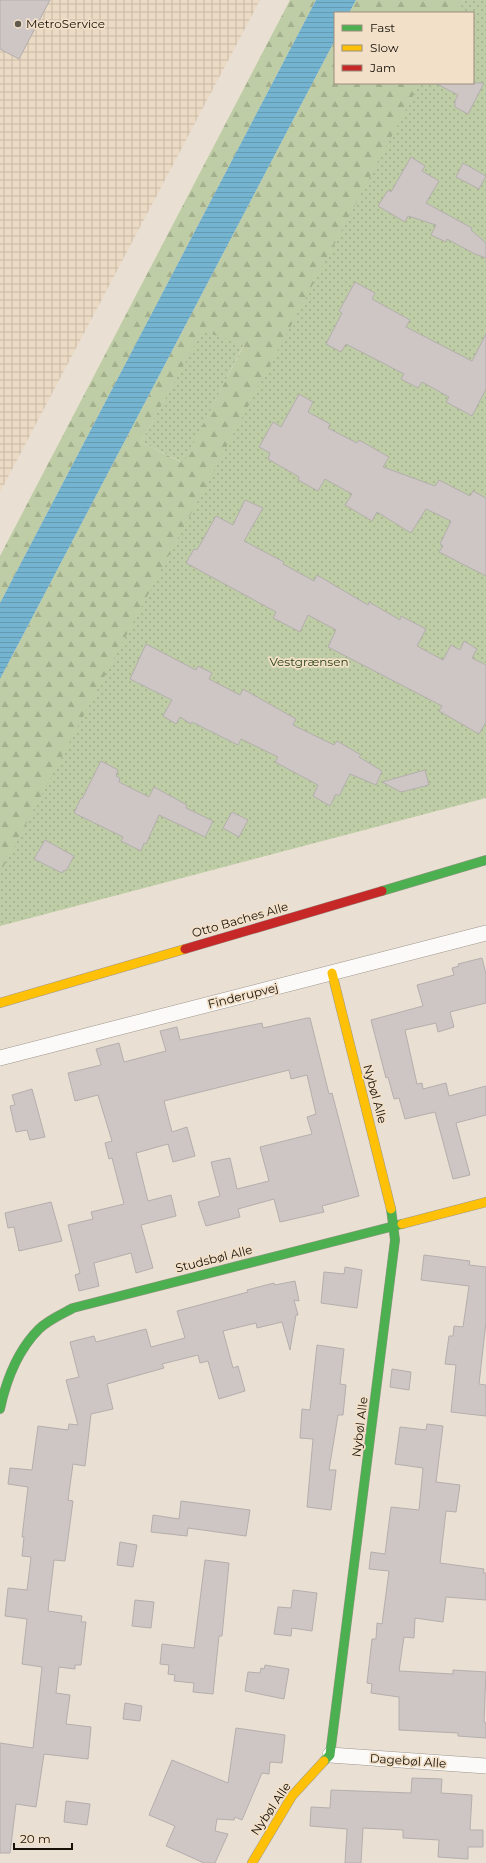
<svg xmlns="http://www.w3.org/2000/svg" width="486" height="1863" viewBox="0 0 486 1863" font-family="Montserrat,sans-serif">
<style>
.industrial{fill:url(#industrial-grid)}
.grass{fill:url(#grass-dots)}
.forest{fill:url(#forest-firs);fill-rule:evenodd}
.water{fill:url(#water-rules)}
.building{fill:#cdc6c5;stroke:#b4aead}
.lines{fill:none;stroke-linecap:round;stroke-linejoin:round}
.street-casing{stroke:#9e968d;stroke-width:16}
.fast-casing{stroke:#9e968d;stroke-width:10}
.slow-casing{stroke:#9e968d;stroke-width:10}
.jam-casing{stroke:#9e968d;stroke-width:10}
.street{stroke:#fcfaf8;stroke-width:15}
.fast{stroke:#4caf50;stroke-width:9}
.slow{stroke:#ffc107;stroke-width:9}
.jam{stroke:#c62828;stroke-width:9}
.poi-dot{fill:#60594f;stroke:#f2e0c9;stroke-width:1.5}
.labels{text-anchor:middle;stroke-width:3.5;stroke-linejoin:round;paint-order:stroke}
.poi-label{font-size:12px;fill:#171109;stroke:#f2e0c9;text-anchor:start}
.park-label{font-size:12px;fill:#27420d;stroke:#f2e0c9}
.street-label{font-size:12px;fill:#171109;stroke:#f2e0c9}
</style>
<defs>
<pattern id="industrial-grid" width="8" height="8" patternUnits="userSpaceOnUse"><rect width="8" height="8" fill="#ebdac4"/><path d="M0 4h8M4 0v8" fill="none" stroke="#c9baa7"/></pattern>
<pattern id="grass-dots" width="8" height="8" patternUnits="userSpaceOnUse"><rect width="8" height="8" fill="#becda5"/><path d="M2 2h.1M6 6h.1" fill="none" stroke="#a3af8d" stroke-width="1.8" stroke-linecap="round"/></pattern>
<pattern id="forest-firs" width="22" height="20" patternUnits="userSpaceOnUse"><rect width="22" height="20" fill="#becda5"/><path d="M5 1l3.5 6h-7zM16 11l3.5 6h-7z" fill="#a3af8d"/></pattern>
<pattern id="water-rules" width="6" height="5" patternUnits="userSpaceOnUse"><rect width="6" height="5" fill="#74b4d1"/><path d="M0 2.5h6" fill="none" stroke="#649ab2"/></pattern>
</defs>
<rect width="100%" height="100%" fill="#e9dfd2"/>
<polygon class="industrial" points="0,0 260,0 0,492"/>
<g class="grass">
<polygon points="464,0 486,0 486,798 0,926 0,872 419,83 473,83 473,13 457,13"/>
<polygon points="203,330 244,344 184,463 141,442"/>
</g>
<g class="forest">
<polygon points="290,0 316,0 0,603 0,556"/>
<polygon points="356,0 464,0 458,13 349,13"/>
<path d="M335,40V83H420L0,873V679ZM203,331L244,345L183,463L141,442Z"/>
</g>
<polygon class="water" points="316,0 356,0 349,13 335,13 335,40 0,679 0,603"/>
<g class="building">
<polygon points="0,0 50,0 19,59 0,49"/>
<polygon points="435,83 484,83 468,114 455,107 455,101 458,95"/>
<polygon points="411,157 425,166 422,171 439,181 426,203 472,228 471,230 486,243 486,258 475,254 447,239 446,242 431,235 436,225 408,216 405,222 378,206 388,190 391,192"/>
<polygon points="463,163 486,176 479,189 456,177"/>
<polygon points="355,282 375,293 372,299 410,320 406,327 472,361 486,334 486,389 472,416 446,402 449,397 422,382 418,388 401,379 404,374 346,344 341,352 326,344 342,313 339,311"/>
<polygon points="299,394 313,402 308,412 330,424 328,428 357,443 359,440 389,457 383,467 435,486 439,480 470,496 473,491 486,498 486,576 439,552 443,546 440,544 451,521 426,509 411,533 377,512 372,521 345,505 352,494 325,479 318,491 298,480 299,477 268,459 270,453 259,447 273,422 281,427"/>
<polygon points="245,500 263,508 244,541 284,562 283,564 314,581 317,575 368,605 369,602 400,620 401,616 426,629 417,646 443,660 451,645 460,650 464,641 477,649 472,658 486,665 486,722 479,734 439,711 442,706 328,647 336,630 308,615 300,632 273,618 276,612 186,563 194,549 197,550 216,516 233,525"/>
<polygon points="146,644 196,670 198,666 212,673 209,679 240,695 243,689 296,719 293,725 334,745 337,741 361,755 359,757 382,771 376,785 350,774 339,796 336,794 330,806 313,796 318,785 275,762 278,757 241,739 238,745 192,722 191,724 180,717 176,724 163,716 172,700 130,679"/>
<polygon points="101,761 118,770 116,776 120,778 119,782 149,797 154,787 187,805 186,808 213,821 205,837 159,815 146,844 144,843 141,851 121,841 123,837 74,813 81,798 82,799"/>
<polygon points="425,770 429,785 401,792 382,782"/>
<polygon points="232,812 248,820 239,837 223,828"/>
<polygon points="45,840 74,856 66,871 64,870 62,873 34,859"/>
<polygon points="482,958 486,974 486,1003 450,1012 454,1027 438,1032 436,1023 405,1030 417,1084 422,1083 423,1089 446,1083 449,1096 486,1086 486,1115 456,1123 470,1175 453,1179 435,1112 405,1119 399,1098 394,1099 388,1077 386,1078 371,1020 423,1006 417,985 454,975 452,968 459,966 458,964"/>
<polygon points="307,1018 310,1018 329,1094 332,1093 359,1196 322,1206 324,1212 280,1222 274,1199 238,1209 240,1217 206,1226 198,1202 220,1196 211,1162 230,1158 237,1189 269,1181 260,1147 312,1134 307,1117 316,1114 307,1075 291,1079 289,1070 164,1101 172,1132 187,1127 195,1156 173,1162 168,1144 136,1153 148,1201 171,1195 176,1216 141,1225 153,1268 136,1273 131,1253 94,1263 99,1286 79,1291 75,1275 80,1273 68,1225 93,1219 91,1212 124,1204 112,1158 109,1159 105,1143 112,1141 98,1095 75,1101 68,1073 101,1065 96,1049 119,1043 124,1062 166,1051 160,1031 177,1027 180,1040 262,1023 263,1028"/>
<polygon points="32,1089 45,1137 30,1140 27,1130 16,1132 10,1106 15,1105 12,1095"/>
<polygon points="51,1202 62,1241 19,1251 14,1227 8,1228 5,1213"/>
<polygon points="424,1255 470,1261 469,1265 486,1267 486,1322 479,1384 486,1385 486,1416 451,1412 456,1365 445,1364 449,1336 453,1336 454,1326 463,1327 469,1286 421,1280"/>
<polygon points="345,1267 362,1270 357,1308 321,1303 324,1272 344,1274"/>
<polygon points="295,1281 299,1301 294,1300 298,1315 296,1315 290,1350 282,1322 257,1328 256,1323 223,1331 233,1368 238,1366 245,1391 219,1399 208,1361 200,1363 198,1355 162,1364 164,1368 107,1384 113,1409 91,1414 85,1466 73,1464 68,1500 73,1501 65,1561 54,1560 48,1611 82,1616 81,1622 86,1622 81,1665 75,1665 75,1669 59,1667 56,1693 70,1695 66,1724 91,1727 88,1759 44,1754 36,1807 16,1804 10,1853 0,1853 0,1743 33,1748 42,1667 22,1664 27,1619 5,1616 8,1588 27,1590 31,1557 22,1556 24,1537 22,1537 28,1487 8,1484 10,1468 32,1470 38,1426 68,1430 69,1424 78,1425 66,1380 79,1377 70,1342 94,1336 96,1342 146,1329 151,1347 185,1338 177,1311 248,1292 247,1290 274,1283 275,1285"/>
<polygon points="317,1345 344,1349 340,1384 346,1385 343,1415 338,1415 329,1470 336,1470 331,1510 307,1507 313,1439 300,1438 302,1409 310,1410"/>
<polygon points="392,1369 411,1372 409,1390 390,1387"/>
<polygon points="427,1424 443,1426 436,1482 460,1485 456,1512 446,1511 440,1563 484,1569 483,1573 486,1573 486,1600 446,1597 443,1622 415,1618 414,1638 404,1637 399,1671 453,1674 453,1670 486,1672 484,1722 486,1723 486,1738 458,1736 458,1733 399,1730 399,1697 371,1693 372,1684 367,1683 372,1639 376,1639 377,1623 382,1624 389,1571 369,1569 371,1552 385,1554 391,1507 419,1510 423,1468 395,1464 400,1427 426,1430"/>
<polygon points="181,1501 250,1510 246,1536 188,1528 187,1536 151,1532 153,1515 179,1519"/>
<polygon points="120,1542 137,1545 133,1567 117,1565"/>
<polygon points="205,1560 229,1563 222,1636 219,1636 213,1694 193,1692 194,1683 174,1681 175,1675 168,1674 169,1665 160,1664 162,1644 194,1648"/>
<polygon points="293,1590 317,1593 312,1631 292,1628 291,1636 274,1634 278,1607 291,1608"/>
<polygon points="135,1600 154,1602 151,1628 132,1626"/>
<polygon points="265,1665 289,1669 284,1699 245,1691 248,1672 260,1673 261,1668 264,1669"/>
<polygon points="125,1703 142,1706 140,1721 123,1719"/>
<polygon points="236,1728 285,1735 282,1763 270,1762 269,1774 262,1773 242,1820 235,1817 234,1820 217,1819 215,1831 228,1834 215,1863 204,1863 166,1846 175,1826 149,1815 172,1760 228,1783"/>
<polygon points="412,1778 442,1779 441,1793 472,1795 470,1830 483,1830 483,1847 468,1847 468,1859 438,1857 439,1840 403,1838 403,1830 363,1828 361,1863 345,1863 347,1829 310,1826 311,1807 330,1808 331,1790 411,1793"/>
<polygon points="66,1801 90,1804 87,1825 64,1822"/>
</g>
<g class="lines">
<g class="street-casing">
<g id="street">
<polyline points="0,1058 486,933"/>
<polyline points="330,1755 486,1766"/>
</g>
</g>
<g class="fast-casing">
<g id="fast">
<polyline points="382,891 486,860"/>
<path d="M0,1409C6,1381 18,1350 39,1329C48,1320 62,1314 73,1308L402,1224"/>
<polyline points="324,1761 330,1755 395,1240 391,1209"/>
</g>
</g>
<g class="slow-casing">
<g id="slow">
<polyline points="332,973 391,1209"/>
<polyline points="0,1003 185,949"/>
<polyline points="402,1224 486,1202"/>
<polyline points="252,1863 292,1796 324,1761"/>
</g>
</g>
<g class="jam-casing">
<polyline id="jam" points="185,949 382,891"/>
</g>
<use href="#street" class="street"/>
<use href="#fast" class="fast"/>
<use href="#slow" class="slow"/>
<use href="#jam" class="jam"/>
</g>
<circle class="poi-dot" cx="18" cy="24" r="4"/>
<g class="labels">
<g class="poi-label">
<text x="26" y="28">MetroService</text>
</g>
<g class="park-label">
<text x="309" y="666">Vestgrænsen</text>
</g>
<g class="street-label">
<text transform="translate(240 920) rotate(-16)" y="4">Otto Baches Alle</text>
<text transform="translate(243 996) rotate(-14)" y="4">Finderupvej</text>
<text transform="translate(375 1094) rotate(75)" y="4">Nybøl Alle</text>
<text transform="translate(214 1259) rotate(-14)" y="4">Studsbøl Alle</text>
<text transform="translate(360 1427) rotate(-83)" y="4">Nybøl Alle</text>
<text transform="translate(408 1761) rotate(4)" y="4">Dagebøl Alle</text>
<text transform="translate(271 1809) rotate(-56)" y="4">Nybøl Alle</text>
</g>
</g>
<rect x="334" y="12" width="140" height="72" fill="#f2e0c9" stroke="#9a8d7c"/>
<rect x="342" y="25" width="20" height="6" fill="#4caf50" stroke="#9a8d7c"/>
<text x="370" y="32" font-size="12" fill="#171109">Fast</text>
<rect x="342" y="45" width="20" height="6" fill="#ffc107" stroke="#9a8d7c"/>
<text x="370" y="52" font-size="12" fill="#171109">Slow</text>
<rect x="342" y="65" width="20" height="6" fill="#c62828" stroke="#9a8d7c"/>
<text x="370" y="72" font-size="12" fill="#171109">Jam</text>
<path d="M14 1843v6h58v-6" fill="none" stroke="#171109" stroke-width="2"/>
<text x="20" y="1843" font-size="12" fill="#171109" stroke="#f2e0c9" stroke-width="3" paint-order="stroke">20 m</text>
</svg>
